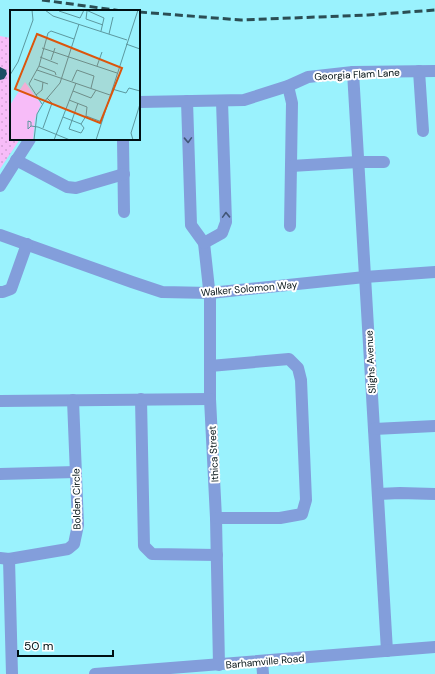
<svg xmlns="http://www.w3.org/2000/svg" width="435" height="674" viewBox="0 0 435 674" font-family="'DM Sans',sans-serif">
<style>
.park{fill:url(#park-dots)}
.building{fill:#194f63}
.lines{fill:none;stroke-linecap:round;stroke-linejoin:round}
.minor{stroke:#839edb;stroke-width:12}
.rail{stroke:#2b4e54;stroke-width:3;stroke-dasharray:8 4;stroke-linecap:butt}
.oneway{stroke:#425777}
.labels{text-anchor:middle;stroke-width:4;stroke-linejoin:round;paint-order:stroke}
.street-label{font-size:10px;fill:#001013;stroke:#fff}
.inset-road{fill:none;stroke:#5c989f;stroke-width:1}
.view{fill:#dc550c;fill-opacity:0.15;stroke:#dc550c;stroke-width:2}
.inset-edge{fill:none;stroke:#001013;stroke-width:2}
</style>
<defs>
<pattern id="park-dots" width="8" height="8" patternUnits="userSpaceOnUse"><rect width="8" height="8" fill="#f7bcf8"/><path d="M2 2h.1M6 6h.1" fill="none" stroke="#d2a1d4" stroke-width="1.8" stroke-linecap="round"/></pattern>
</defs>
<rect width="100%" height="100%" fill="#9af2fd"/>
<polygon class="park" points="0,36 11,38 11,139 20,139 0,169"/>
<polygon class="building" points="0,67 6,70 7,74 4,79 0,80"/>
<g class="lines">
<g class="minor">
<polyline points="419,71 423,131"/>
<polyline points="353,72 387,651"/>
<polyline points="288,86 292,103 290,226"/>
<polyline points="187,101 191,225 204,243 210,298 210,399 216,518 219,665"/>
<polyline points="139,102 244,100 288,86 308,77 353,72 435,71"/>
<polyline points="123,139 124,212"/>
<polyline points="16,160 67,187 76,188 124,174"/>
<polyline points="291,166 358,162 384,162"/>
<polyline points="0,186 30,139"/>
<polyline points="0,235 132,282 162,292 210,293 365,277 435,272"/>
<polyline points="204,243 222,233 226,222 222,101"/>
<polyline points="0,292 3,292 11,289 27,244"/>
<polyline points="210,366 289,359 298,368 301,380 306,500 302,514 280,518 216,518"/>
<polyline points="141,399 144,546 152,554 217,555"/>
<polyline points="0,401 210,399"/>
<polyline points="374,429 435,426"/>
<polyline points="0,474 76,472"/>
<polyline points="378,494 400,493 435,494"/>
<polyline points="0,558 9,559 68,549 74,544 78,525 73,400"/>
<polyline points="9,559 12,674"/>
<polyline points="262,661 263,674"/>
<polyline points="95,674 435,647"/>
</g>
<g class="rail">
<polyline points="42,0 122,11"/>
<polyline points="139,12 241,20 368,15 435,10"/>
</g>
</g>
<defs><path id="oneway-chevron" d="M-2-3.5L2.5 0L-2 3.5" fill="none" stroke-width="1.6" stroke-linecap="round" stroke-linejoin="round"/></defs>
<g class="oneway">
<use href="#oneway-chevron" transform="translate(188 140) rotate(88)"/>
<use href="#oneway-chevron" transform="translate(226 215) rotate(-92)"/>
</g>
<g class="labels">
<g class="street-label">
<text transform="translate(357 74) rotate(-3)" y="4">Georgia Flam Lane</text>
<text transform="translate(249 288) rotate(-5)" y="4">Walker Solomon Way</text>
<text transform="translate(370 362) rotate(-93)" y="4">Slighs Avenue</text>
<text transform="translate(213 454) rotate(-93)" y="4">Ithica Street</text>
<text transform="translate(76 499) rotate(-91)" y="4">Bolden Circle</text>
<text transform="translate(265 661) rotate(-5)" y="4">Barhamville Road</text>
</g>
</g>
<g transform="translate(10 10)">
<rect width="130" height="130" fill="#9af2fd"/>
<path d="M15,72L31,94L25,109L23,130H0V95Z" fill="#f7bcf8"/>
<path class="inset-road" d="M35,0L43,6L117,30M76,0L94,8L91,21M49,1L70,8L74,0M77,1L76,9L93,15M99,24L103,7M116,34L130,39M32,38L107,63M30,47L48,54M41,50L45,38M29,56L45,62L46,65M87,56L92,42M27,60L100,85M0,65L8,52L23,10L22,0M24,69L38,74M62,71L67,60L84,66L81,78M102,79L116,83L119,78L130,81M63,81L81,88L86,80M26,85L32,80L33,72M68,93L59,119L71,123L74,118L71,114M32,94L19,74L29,56L38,23L41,21L64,29M76,106L92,112M53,107L71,114L76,106L77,97L59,90M21,116V112L18,111V119L21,116L28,117L60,130M33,118L42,93L37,88M24,130L27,104L34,92L50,73L69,14M44,130L66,73M86,130L128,0M123,130L121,123L130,94"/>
<path class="view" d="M27,24L112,58L90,113L5,79Z"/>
<rect width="130" height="130" class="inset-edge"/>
</g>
<path d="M18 650v6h95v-6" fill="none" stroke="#001013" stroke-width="2"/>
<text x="24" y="650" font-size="12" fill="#001013" stroke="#ffffff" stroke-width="3" paint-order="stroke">50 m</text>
</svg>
